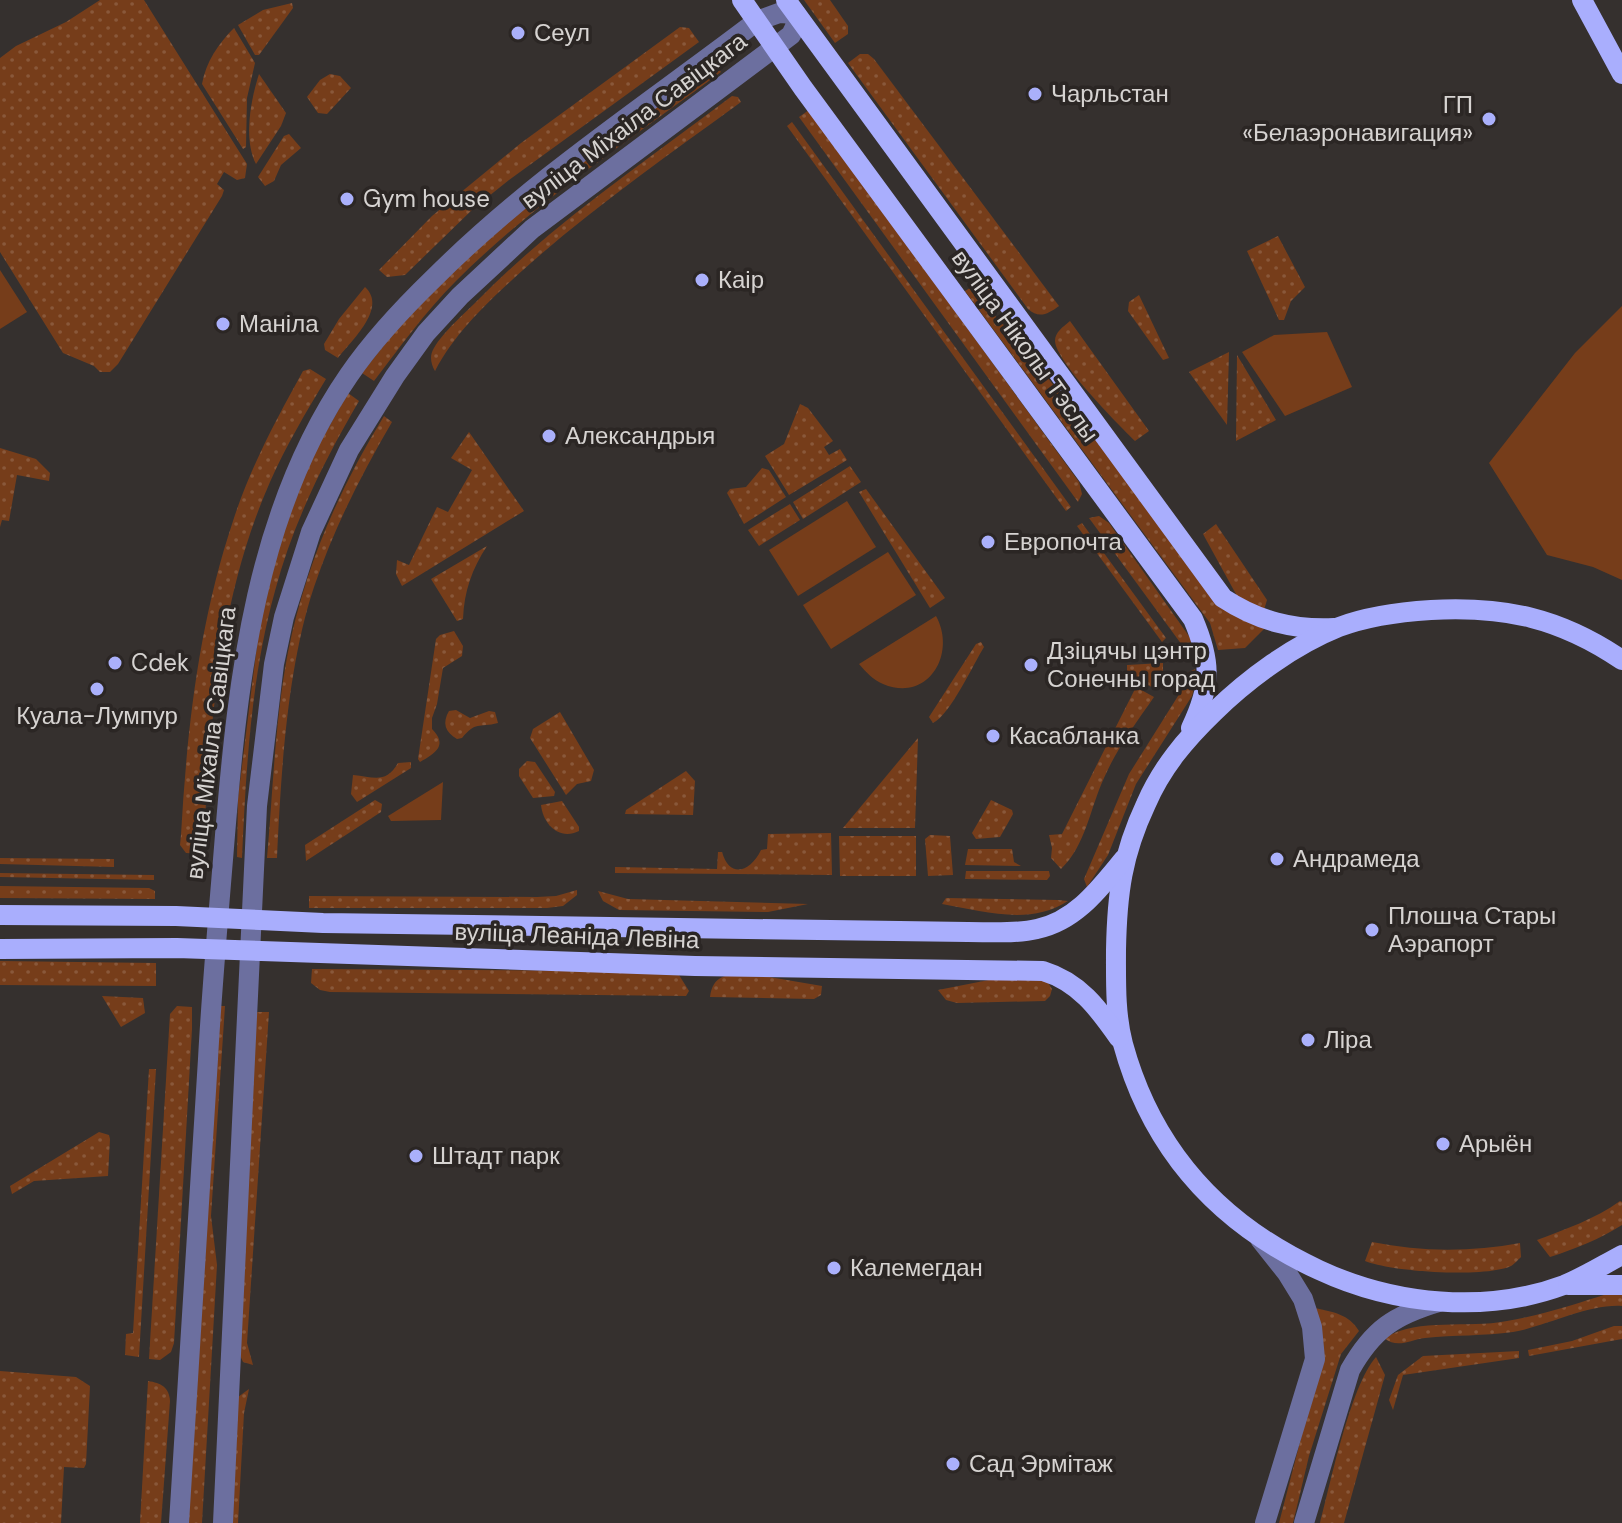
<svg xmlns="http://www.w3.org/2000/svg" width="1622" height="1523" viewBox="0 0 1622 1523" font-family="'DM Sans',sans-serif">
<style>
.grass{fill:url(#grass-dots)}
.park{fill:#763d1a}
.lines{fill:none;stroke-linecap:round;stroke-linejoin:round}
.minor{stroke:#6c6f9f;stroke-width:20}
.major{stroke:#a9aefd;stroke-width:20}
.poi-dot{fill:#aab0fb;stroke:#2b2624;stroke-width:3}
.labels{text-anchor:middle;stroke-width:7;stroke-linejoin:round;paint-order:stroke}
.poi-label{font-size:24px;fill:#d6d3d1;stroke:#2b2624;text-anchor:start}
.street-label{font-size:24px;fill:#d6d3d1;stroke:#2b2624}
</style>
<defs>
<pattern id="grass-dots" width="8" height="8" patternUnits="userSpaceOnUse" patternTransform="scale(2)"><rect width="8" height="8" fill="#763d1a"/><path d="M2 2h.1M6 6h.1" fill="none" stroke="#89583a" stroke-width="1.8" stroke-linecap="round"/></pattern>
</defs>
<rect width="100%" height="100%" fill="#35302e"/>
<g class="grass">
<polygon points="100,0 144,0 247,164 245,178 237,180 224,172 217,184 224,190 222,196 118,364 110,372 100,372 94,366 63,353 0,252 0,58 16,46 66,22"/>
<polygon points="804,0 830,0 848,26 848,34 835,43"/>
<polygon points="292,3 293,8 259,55 255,55 238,25 263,10"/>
<polygon points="680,27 689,28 699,42 509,180 474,208 405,275 387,277 379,270 432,216 521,143"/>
<path d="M234,28L255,63L247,98L246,147L243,149L202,84C206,62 218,44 234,28Z"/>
<path d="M860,54H868L874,59L1059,306C1048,314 1039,319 1028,309L848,63Z"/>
<path d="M714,63L721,72C631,139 535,202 456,281C425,312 400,347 374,381L362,373L404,320L490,231Z"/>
<path d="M259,74L286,113L281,126L256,164C243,139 251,99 259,74Z"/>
<polygon points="330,74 340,76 351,88 327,114 318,113 307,97 320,80"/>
<path d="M732,96L738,97L741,102C667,156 591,209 523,270C490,300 456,331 435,371C431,364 429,356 434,348C443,332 466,312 479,299C556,221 646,161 732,96Z"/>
<polygon points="809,110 1079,482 1082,494 1078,502 799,117"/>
<polygon points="792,122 1071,507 1066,511 787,126"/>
<polygon points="289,134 301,148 281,165 274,181 265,186 258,177 284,136"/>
<polygon points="1278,236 1305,287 1291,301 1284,320 1279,320 1247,251"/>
<path d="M365,287C388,308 351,341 338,358L325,350L324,344L339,319Z"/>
<polygon points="970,288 1028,352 1222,605 1266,627 1245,648 1218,650 1210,623 965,291"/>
<polygon points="1139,295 1169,358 1163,360 1128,311 1129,302"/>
<path d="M1070,321L1149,431L1135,441C1118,424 1056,362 1055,341C1055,332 1063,327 1070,321Z"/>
<polygon points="1229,352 1227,425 1189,372"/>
<polygon points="1237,355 1276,420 1236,441"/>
<path d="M310,369L326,379C306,412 286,446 270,482C218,600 210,727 203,854L186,853L180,845L181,835C187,728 199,623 233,521C250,468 276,420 303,371Z"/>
<path d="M348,393L359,401C324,461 293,523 275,591C251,677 246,769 242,858L237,857L238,798L257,645L259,599L309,462Z"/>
<polygon points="800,404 808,408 833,441 824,447 829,455 840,449 847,460 789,495 765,456 784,444"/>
<path d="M384,416L392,422C361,475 334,528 314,587C287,668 281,773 277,858H267C273,790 275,720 288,652C305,567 339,489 384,416Z"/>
<polygon points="469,432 524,511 402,586 396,574 397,560 409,565 437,507 448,512 472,470 451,458"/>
<polygon points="0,448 36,459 50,473 49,481 17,475 9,521 2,520 0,527"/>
<polygon points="850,466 861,482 803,519 793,502"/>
<polygon points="762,468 769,470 786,497 744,524 727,493 730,489 746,487"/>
<polygon points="866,489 945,598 930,608 859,492"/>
<polygon points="790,504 800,520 759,546 748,530"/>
<polygon points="1099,516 1109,523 1191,639 1190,656 1089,518"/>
<polygon points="1082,523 1166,638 1162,642 1077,526"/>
<polygon points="1216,524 1267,600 1264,610 1237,596 1203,534"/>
<path d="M487,546C472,569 464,591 463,619L457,621L431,579Z"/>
<path d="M454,631L463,646L462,656L443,668L437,704L432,718V729C448,745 436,753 420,762L418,759L436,639L440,635Z"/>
<path d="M981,642L984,647C973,665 950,715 933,723L929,717L976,644Z"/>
<polygon points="1163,663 1163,682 1158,690 1127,675 1127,665"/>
<polygon points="1195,669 1196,681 1192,696 1136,784 1108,855 1087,887 1084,879 1129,774 1178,696 1185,674"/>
<path d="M1136,687L1154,697C1136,723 1117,748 1104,778C1090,808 1086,845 1061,869L1051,858L1052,848L1049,835L1062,834Z"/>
<path d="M456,710L470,718L489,711L495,712L498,723C478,728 476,721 462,738L457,739C445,732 442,723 449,711Z"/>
<polygon points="560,712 594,770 591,781 577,784 566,795 530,738 533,729"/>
<polygon points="918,738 915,828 843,828"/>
<polygon points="527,761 535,762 555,792 554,796 533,798 519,776 519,769"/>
<path d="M411,762V768L357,802L351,794L353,775C374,777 386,784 398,763Z"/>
<polygon points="686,771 695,781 693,815 625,814 626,810"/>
<polygon points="375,800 382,804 381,812 306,861 305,845"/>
<polygon points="991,800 1012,810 1013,814 1000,837 976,839 972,833"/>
<path d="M562,801L579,827V831C559,841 543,824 541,805Z"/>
<path d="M831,833L832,875L615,873V867L717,869L718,852H722C730,880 751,871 761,850L767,849L768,834Z"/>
<polygon points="930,835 950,836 953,875 928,876 925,839"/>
<polygon points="839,836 916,836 916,876 840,876"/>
<polygon points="968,849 1012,849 1014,862 1021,866 965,865"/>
<polygon points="0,858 114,859 114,867 0,864"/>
<polygon points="966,871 1049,871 1050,876 1047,880 965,879"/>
<polygon points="0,873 154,875 154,880 0,877"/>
<polygon points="0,886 149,888 155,891 155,899 0,898"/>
<polygon points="577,890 577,895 563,906 547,908 309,908 309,896 537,897 556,896"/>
<polygon points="598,891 628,899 808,904 768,912 619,910 603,901"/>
<path d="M946,898L1058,900L1068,901C1030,926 983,911 942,904Z"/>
<polygon points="0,961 156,963 156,986 0,985"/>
<polygon points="312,969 603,971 679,975 689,991 686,996 330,992 320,990 311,983"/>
<path d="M745,973L822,986L821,995L814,999L710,997C713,975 726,975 745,973Z"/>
<polygon points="999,978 1047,981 1052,989 1050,996 1045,1001 957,1003 946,1000 938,990"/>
<polygon points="102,996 143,998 145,1013 121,1027"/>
<polygon points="177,1006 192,1007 192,1029 174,1343 171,1352 160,1360 149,1359 170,1014"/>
<polygon points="220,1006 225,1006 211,1216 217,1265 202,1523 188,1523"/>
<polygon points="256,1012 269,1012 247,1343 253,1365 243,1362 238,1351"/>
<polygon points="149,1069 156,1069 139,1357 125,1355 126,1334 133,1333"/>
<polygon points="99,1132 109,1135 110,1139 108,1176 34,1181 12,1194 10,1186"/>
<path d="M1620,1201L1622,1202V1225C1600,1239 1575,1249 1550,1257L1537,1240C1566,1229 1595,1219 1620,1201Z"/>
<path d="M1372,1242C1421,1252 1471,1252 1520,1243L1521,1257C1519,1259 1513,1265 1511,1266C1485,1278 1392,1272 1365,1261Z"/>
<path d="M1610,1293L1622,1294V1306C1587,1304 1548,1326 1513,1332C1484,1336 1454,1335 1425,1338C1409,1340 1398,1349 1384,1338C1421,1317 1466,1329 1507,1321C1542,1315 1576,1304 1610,1293Z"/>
<path d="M1315,1308C1333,1312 1349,1314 1359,1331L1341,1354L1309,1456L1293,1523H1279L1314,1388Z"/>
<polygon points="1614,1326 1622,1326 1622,1339 1529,1356 1528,1350 1572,1341"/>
<polygon points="1519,1351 1519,1358 1403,1375 1393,1410 1389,1400 1398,1375 1423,1356"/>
<path d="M1376,1357L1385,1375L1344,1523H1320C1331,1482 1350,1387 1376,1357Z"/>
<polygon points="0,1371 76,1377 90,1386 86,1464 84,1468 64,1467 61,1523 0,1523"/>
<path d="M148,1381C161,1383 169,1387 170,1401L161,1523H140Z"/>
<polygon points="249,1389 244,1413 238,1523 228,1523 238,1397"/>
</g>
<g class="park">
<polygon points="0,270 27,312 0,329"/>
<polygon points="1622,306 1622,580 1593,567 1547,555 1489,463 1575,353"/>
<polygon points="1327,332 1352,387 1285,416 1242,352 1274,335"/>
<polygon points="847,501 876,547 798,596 769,550"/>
<polygon points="888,552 916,595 831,649 803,605"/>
<path d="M936,616C957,654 928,703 883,684C873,680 866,672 859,664Z"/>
<polygon points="443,782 441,820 391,821 388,816"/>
</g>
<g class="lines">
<g class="minor">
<polyline points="1260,1239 1287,1273 1303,1299 1312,1327 1315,1359 1265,1523"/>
<path d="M179,1523C189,1368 198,1213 208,1059C212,984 219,910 225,835C238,677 256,510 349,375C373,340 403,308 434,278C532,180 647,105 757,21L779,13L796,14L795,27L791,35L532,229L460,296L426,333L395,376L349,450L311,532L284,617L274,664L257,806L223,1523"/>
<path d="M1304,1523L1350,1370C1373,1329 1395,1315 1439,1302"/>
</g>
<g class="major">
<path d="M742,0L803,88L1193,619C1212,663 1211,686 1191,728"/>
<path d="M786,0L1223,598C1258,621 1293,630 1334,628"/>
<polyline points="1582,0 1622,74"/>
<path d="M1622,660C1560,618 1505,606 1431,610C1400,612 1368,616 1339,627C1294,645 1249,678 1214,712C1186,739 1162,767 1146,804C1122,855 1117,894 1116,950C1116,981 1115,1014 1123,1044C1152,1150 1219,1224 1319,1270C1394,1305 1486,1314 1564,1285C1584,1277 1603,1265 1622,1255"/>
<path d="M0,915L176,916L323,923L968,932C990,932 1016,934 1037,929C1076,921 1100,888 1124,859"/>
<path d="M0,949L177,948L695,966L1043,971C1079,982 1098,1008 1119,1038"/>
<polyline points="1568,1285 1622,1285"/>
</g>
</g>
<g class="poi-dot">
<circle cx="518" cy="33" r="8"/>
<circle cx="1035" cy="94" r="8"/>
<circle cx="1489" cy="119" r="8"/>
<circle cx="347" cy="199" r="8"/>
<circle cx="702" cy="280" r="8"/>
<circle cx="223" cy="324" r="8"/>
<circle cx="549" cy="436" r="8"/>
<circle cx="988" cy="542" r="8"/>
<circle cx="115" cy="663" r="8"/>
<circle cx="1031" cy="665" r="8"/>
<circle cx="97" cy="689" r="8"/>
<circle cx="993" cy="736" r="8"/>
<circle cx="1277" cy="859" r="8"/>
<circle cx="1372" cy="930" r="8"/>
<circle cx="1308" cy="1040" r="8"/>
<circle cx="1443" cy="1144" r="8"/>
<circle cx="416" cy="1156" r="8"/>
<circle cx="834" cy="1268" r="8"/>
<circle cx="953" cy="1464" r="8"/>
</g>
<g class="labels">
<g class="poi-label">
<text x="534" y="41">Сеул</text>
<text x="1051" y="102">Чарльстан</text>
<text x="1473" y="113" text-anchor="end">ГП<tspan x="1473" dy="28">«Белаэронавигация»</tspan></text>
<text x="363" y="207">Gym house</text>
<text x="718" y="288">Каір</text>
<text x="239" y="332">Маніла</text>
<text x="565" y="444">Александрыя</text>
<text x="1004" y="550">Европочта</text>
<text x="1047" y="659">Дзіцячы цэнтр<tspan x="1047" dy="28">Сонечны горад</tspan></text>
<text x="131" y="671">Cdek</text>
<text x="97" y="724" text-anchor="middle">Куала-Лумпур</text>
<text x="1009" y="744">Касабланка</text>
<text x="1293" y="867">Андрамеда</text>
<text x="1388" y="924">Плошча Стары<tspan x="1388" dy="28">Аэрапорт</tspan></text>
<text x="1324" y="1048">Ліра</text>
<text x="1459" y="1152">Арыён</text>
<text x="432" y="1164">Штадт парк</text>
<text x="850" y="1276">Калемегдан</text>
<text x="969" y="1472">Сад Эрмітаж</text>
</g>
<g class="street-label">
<text transform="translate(634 121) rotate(-37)" y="8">вуліца Міхаіла Савіцкага</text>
<text transform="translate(1025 346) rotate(54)" y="8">вуліца Ніколы Тэслы</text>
<text transform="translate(211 743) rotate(-83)" y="8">вуліца Міхаіла Савіцкага</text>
<text transform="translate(577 936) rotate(2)" y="8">вуліца Леаніда Левіна</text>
</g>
</g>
</svg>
